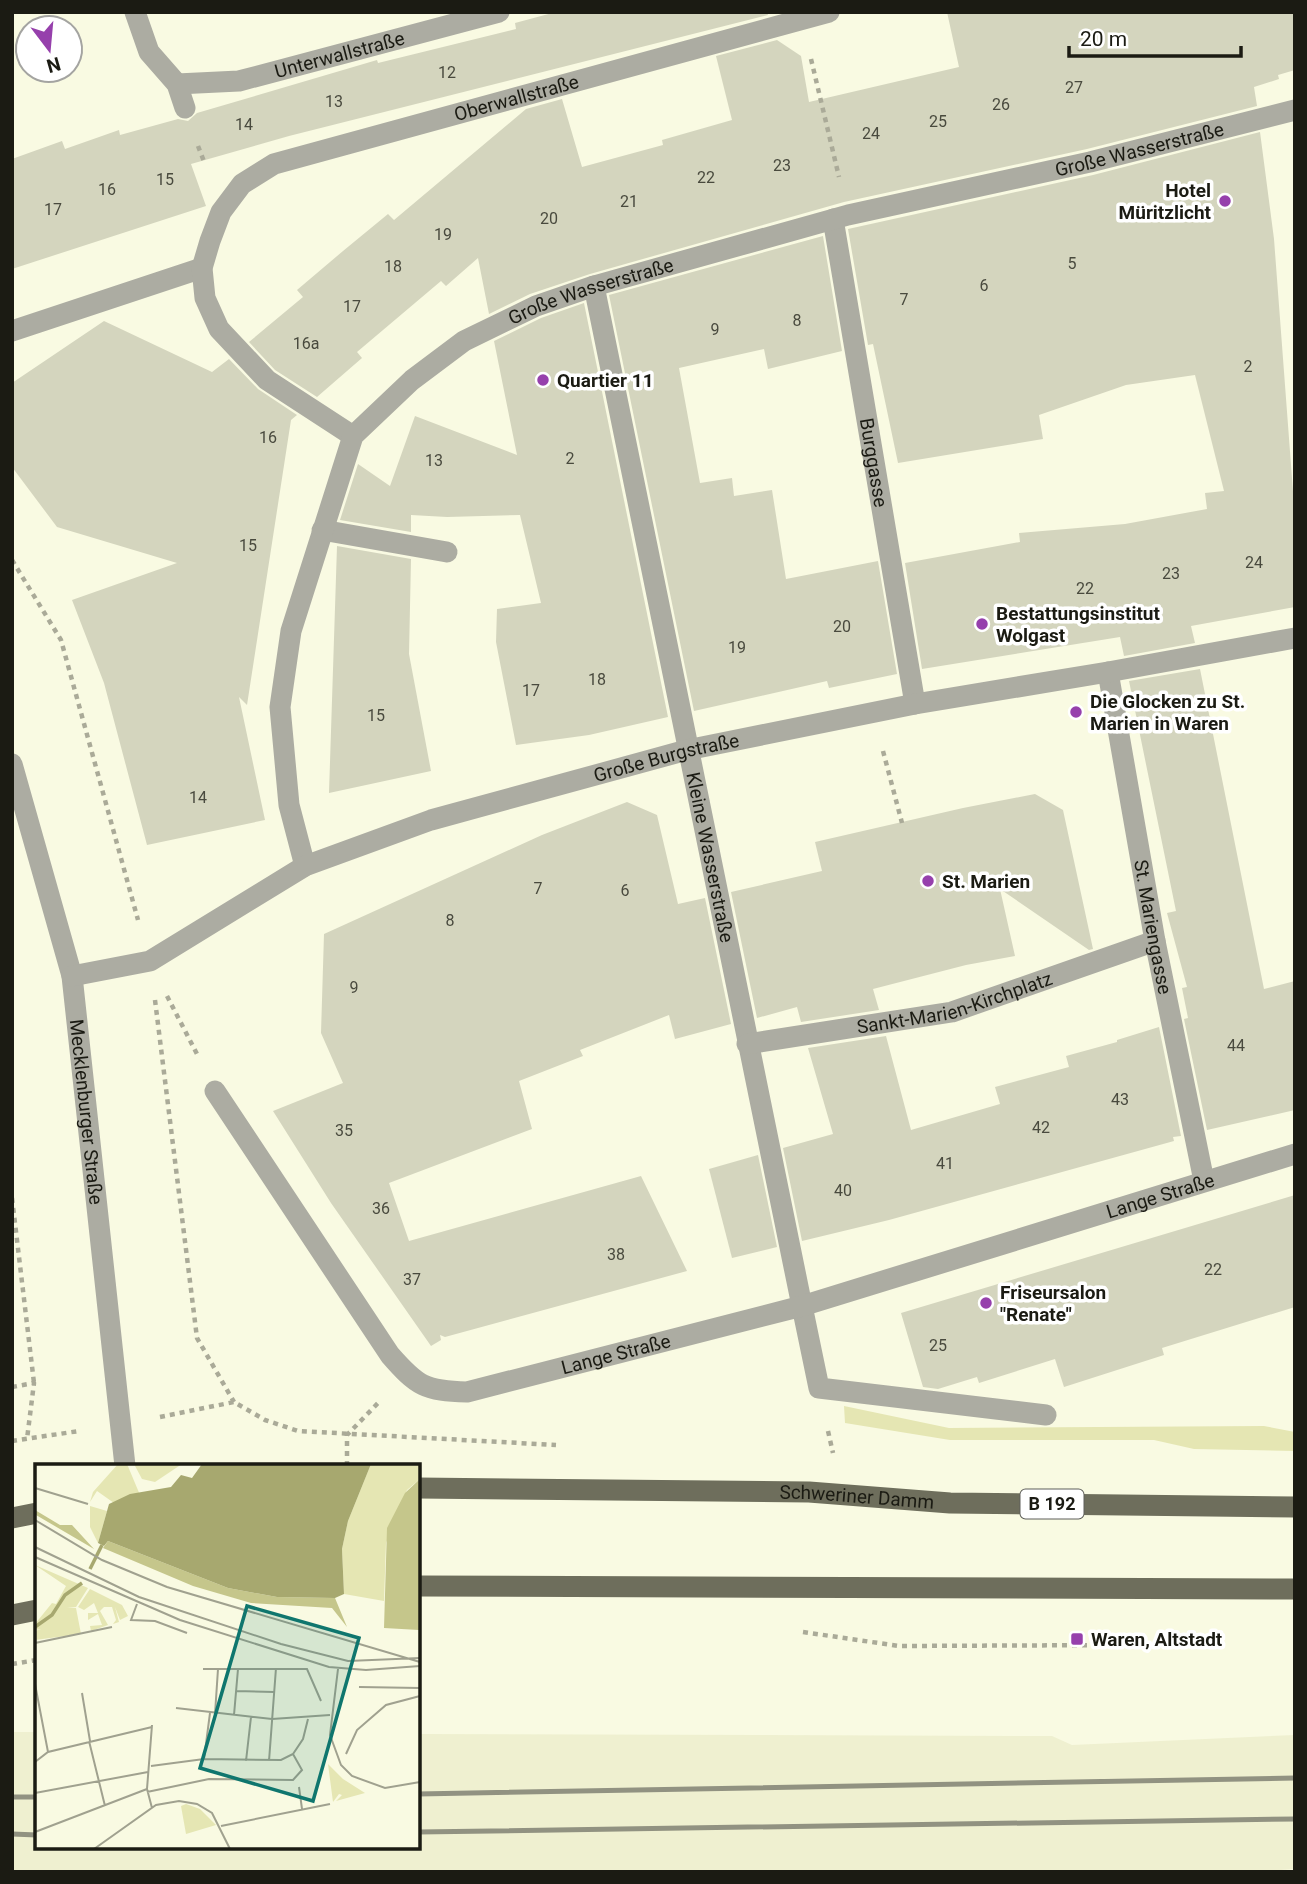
<svg xmlns="http://www.w3.org/2000/svg" width="1307" height="1884" viewBox="0 0 1307 1884" font-family="Roboto,sans-serif">
<style>
.built{fill:#eff0d0}
.green{fill:#e5e6b3}
.building{fill:#d4d5be}
.lines{fill:none;stroke-linecap:round;stroke-linejoin:round}
.path{stroke:#aaaa98;stroke-width:4.5;stroke-dasharray:5 5;stroke-linecap:butt}
.service{stroke:#acaca2;stroke-width:21}
.minor{stroke:#acaca2;stroke-width:21}
.primary{stroke:#6e6e5c;stroke-width:21}
.rail{stroke:#919281;stroke-width:5}
.poi-dot{fill:#9640ac;stroke:#fff;stroke-width:2.5}
.labels{text-anchor:middle;stroke-width:7;stroke-linejoin:round;paint-order:stroke}
.number-label{font-size:16px;fill:#494a3e}
.shield{fill:#fff;stroke:#5f5f5a;stroke-width:2}
.shield-label{font-size:18px;font-weight:bold;fill:#1b1b13}
.street-label{font-size:19px;fill:#1b1b13;stroke:#fff}
.poi-label{font-size:19px;font-weight:bold;fill:#1b1b13;stroke:#fff;text-anchor:start}
.inset-river{fill:none;stroke:#a7a86f;stroke-width:3.5}
.inset-road{fill:none;stroke:#a0a18f;stroke-width:2}
.view{fill:#0f766e;fill-opacity:0.15;stroke:#0f766e;stroke-width:3.5}
.inset-edge{fill:none;stroke:#1b1b13;stroke-width:3.5}
</style>
<rect width="100%" height="100%" fill="#f9fae2"/>
<polygon class="built" points="12,1732 37,1732 37,1847 418,1847 418,1734 1052,1736 1072,1745 1295,1735 1295,1869 1254,1872 12,1871"/>
<polygon class="green" points="844,1406 949,1428 1264,1426 1295,1432 1295,1451 1194,1449 1154,1440 950,1440 845,1423"/>
<g class="building">
<polygon points="556,12 767,12 768,15 289,136 191,164 206,206 12,269 12,159 62,141 65,149 119,130 120,135 178,119 188,121 197,113 377,60 378,63 516,29 515,23"/>
<polygon points="947,12 1295,12 1295,70 1278,75 1279,79 1254,87 1257,106 1087,149 844,202 590,274 530,294 489,314 478,258 446,286 441,281 357,352 362,358 317,397 275,370 249,342 303,297 297,290 343,251 388,214 394,220 526,109 562,99 582,167 663,145 662,140 732,120 716,56 777,40 801,56 809,102 959,67"/>
<polygon points="1260,132 1274,239 1295,518 1295,607 1191,626 1195,643 1124,656 1120,637 922,669 905,563 1020,542 1019,533 1125,524 1207,509 1205,493 1224,491 1195,375 1126,385 1039,415 1043,439 898,463 873,344 868,345 848,229 1093,175"/>
<polygon points="823,236 842,351 768,369 764,349 679,368 700,483 732,478 734,496 772,490 786,579 878,561 897,674 829,688 827,681 694,711 609,295"/>
<polygon points="584,303 668,717 589,735 516,745 496,642 497,609 541,603 520,515 447,517 411,515 411,532 340,520 358,464 390,486 415,416 517,455 494,341 541,318"/>
<polygon points="104,321 212,372 229,359 258,389 297,415 291,420 247,705 239,697 265,820 147,845 104,683 72,600 177,563 57,527 12,467 12,383"/>
<polygon points="337,546 411,559 409,654 431,771 329,793"/>
<polygon points="1200,669 1264,989 1295,981 1295,1110 1207,1130 1184,1019 1188,1018 1182,988 1187,987 1167,913 1176,911 1129,681"/>
<polygon points="1035,794 1063,810 1093,949 1089,950 1000,889 1015,956 966,965 873,989 879,1010 801,1022 797,1007 757,1018 731,892 822,871 815,842 963,808"/>
<polygon points="627,802 657,815 678,904 705,898 731,1024 675,1039 669,1015 580,1050 583,1056 519,1081 532,1129 389,1183 409,1241 641,1176 687,1271 445,1337 440,1335 441,1340 431,1346 331,1203 273,1111 343,1083 321,1033 324,934 542,835"/>
<polygon points="1159,1027 1181,1136 1173,1137 1174,1141 889,1220 802,1241 783,1148 833,1134 808,1048 886,1036 911,1130 1000,1104 995,1087 1069,1067 1066,1056 1117,1042 1117,1040"/>
<polygon points="758,1155 777,1247 732,1258 709,1169"/>
<polygon points="1295,1195 1295,1307 1162,1348 1164,1355 1064,1387 1055,1359 979,1383 977,1377 938,1389 923,1387 901,1313"/>
</g>
<g class="lines">
<g class="path">
<polyline points="811,59 839,177"/>
<polyline points="198,146 205,164"/>
<polyline points="12,560 61,640 138,920"/>
<polyline points="883,751 902,823"/>
<polyline points="167,996 197,1054"/>
<polyline points="155,1000 197,1338 234,1402"/>
<polyline points="12,1198 34,1383"/>
<polyline points="12,1387 34,1383 27,1439"/>
<polyline points="160,1417 234,1402 265,1420 298,1431 556,1445"/>
<polyline points="828,1431 833,1453"/>
<polyline points="12,1441 79,1431"/>
<polyline points="347,1466 347,1435 379,1402"/>
<polyline points="803,1632 899,1646 1129,1645"/>
<polyline points="12,1664 37,1660"/>
</g>
<g class="service">
<path id="s1" d="M177,84L239,81L499,12"/>
<polyline points="12,331 202,268"/>
<polyline points="322,530 447,552"/>
<polyline points="802,1306 819,1388 1046,1415"/>
</g>
<g class="minor">
<polyline points="135,12 149,52 177,84 185,108"/>
<path id="s2" d="M833,219L915,704"/>
<path id="s3" d="M594,286L802,1306"/>
<path id="s4" d="M353,436L267,380L219,329L205,298L202,268L210,241L221,212L242,184L274,164L829,12"/>
<path id="s5" d="M1108,672L1155,941L1204,1181"/>
<path id="s6" d="M12,764L72,976L125,1466"/>
<path id="s7" d="M305,866L289,805L280,707L291,631L353,436L412,380L464,341L536,306L594,286L848,215L1090,162L1295,110"/>
<path id="s8" d="M72,976L150,961L305,866L431,820L687,750L915,704L1108,672L1295,638"/>
<path id="s9" d="M747,1044L952,1012L1155,941"/>
<path id="s10" d="M215,1091L390,1355C417,1386 425,1391 467,1392L802,1306L1295,1154"/>
</g>
<g class="primary">
<path id="s11" d="M418,1488L809,1492L950,1503L1295,1507"/>
<polyline points="12,1518 37,1513"/>
<polyline points="418,1586 1295,1589"/>
<polyline points="12,1615 37,1610"/>
</g>
<g class="rail">
<polyline points="418,1794 1295,1778"/>
<polyline points="12,1797 37,1797"/>
<polyline points="418,1832 1295,1819"/>
<polyline points="12,1834 37,1835"/>
</g>
</g>
<g class="poi-dot">
<circle cx="1225" cy="201" r="7"/>
<circle cx="543" cy="380" r="7"/>
<circle cx="982" cy="624" r="7"/>
<circle cx="1076" cy="712" r="7"/>
<circle cx="928" cy="881" r="7"/>
<circle cx="986" cy="1303" r="7"/>
<rect x="1070" y="1632" width="14" height="14" rx="3.5"/>
</g>
<g class="labels">
<g class="number-label">
<text x="447" y="78">12</text>
<text x="1074" y="93">27</text>
<text x="334" y="107">13</text>
<text x="1001" y="110">26</text>
<text x="938" y="127">25</text>
<text x="244" y="130">14</text>
<text x="871" y="139">24</text>
<text x="782" y="171">23</text>
<text x="706" y="183">22</text>
<text x="165" y="185">15</text>
<text x="107" y="195">16</text>
<text x="629" y="207">21</text>
<text x="53" y="215">17</text>
<text x="549" y="224">20</text>
<text x="443" y="240">19</text>
<text x="1072" y="269">5</text>
<text x="393" y="272">18</text>
<text x="984" y="291">6</text>
<text x="904" y="305">7</text>
<text x="352" y="312">17</text>
<text x="797" y="326">8</text>
<text x="715" y="335">9</text>
<text x="306" y="349">16a</text>
<text x="1248" y="372">2</text>
<text x="268" y="443">16</text>
<text x="570" y="464">2</text>
<text x="434" y="466">13</text>
<text x="248" y="551">15</text>
<text x="1254" y="568">24</text>
<text x="1171" y="579">23</text>
<text x="1085" y="594">22</text>
<text x="842" y="632">20</text>
<text x="737" y="653">19</text>
<text x="597" y="685">18</text>
<text x="531" y="696">17</text>
<text x="376" y="721">15</text>
<text x="198" y="803">14</text>
<text x="538" y="894">7</text>
<text x="625" y="896">6</text>
<text x="450" y="926">8</text>
<text x="354" y="993">9</text>
<text x="1236" y="1051">44</text>
<text x="1120" y="1105">43</text>
<text x="1041" y="1133">42</text>
<text x="344" y="1136">35</text>
<text x="945" y="1169">41</text>
<text x="843" y="1196">40</text>
<text x="381" y="1214">36</text>
<text x="616" y="1260">38</text>
<text x="1213" y="1275">22</text>
<text x="412" y="1285">37</text>
<text x="938" y="1351">25</text>
</g>
<rect class="shield" x="1020.5" y="1489.5" width="63" height="29" rx="5"/>
<g class="shield-label">
<text x="1052" y="1510">B 192</text>
</g>
<g class="street-label">
<text dy="7" stroke="none"><textPath href="#s1" startOffset="166">Unterwallstraße</textPath></text>
<text dy="7" stroke="none"><textPath href="#s4" startOffset="620">Oberwallstraße</textPath></text>
<text dy="7" stroke="none"><textPath href="#s7" startOffset="1293">Große Wasserstraße</textPath></text>
<text dy="7" stroke="none"><textPath href="#s7" startOffset="726">Große Wasserstraße</textPath></text>
<text dy="7" stroke="none"><textPath href="#s2" startOffset="247">Burggasse</textPath></text>
<text dy="7" stroke="none"><textPath href="#s8" startOffset="639">Große Burgstraße</textPath></text>
<text dy="7" stroke="none"><textPath href="#s3" startOffset="583">Kleine Wasserstraße</textPath></text>
<text dy="7" stroke="none"><textPath href="#s5" startOffset="259">St. Mariengasse</textPath></text>
<text dy="7" stroke="none"><textPath href="#s9" startOffset="212">Sankt-Marien-Kirchplatz</textPath></text>
<text dy="7" stroke="none"><textPath href="#s6" startOffset="357">Mecklenburger Straße</textPath></text>
<text dy="7" stroke="none"><textPath href="#s10" startOffset="1127">Lange Straße</textPath></text>
<text dy="7" stroke="none"><textPath href="#s10" startOffset="560">Lange Straße</textPath></text>
<text dy="7" stroke="none"><textPath href="#s11" startOffset="439">Schweriner Damm</textPath></text>
</g>
<g class="poi-label">
<text x="1211" y="197" text-anchor="end">Hotel<tspan x="1211" dy="22">Müritzlicht</tspan></text>
<text x="557" y="387">Quartier 11</text>
<text x="996" y="620">Bestattungsinstitut<tspan x="996" dy="22">Wolgast</tspan></text>
<text x="1090" y="708">Die Glocken zu St.<tspan x="1090" dy="22">Marien in Waren</tspan></text>
<text x="942" y="888">St. Marien</text>
<text x="1000" y="1299">Friseursalon<tspan x="1000" dy="22">"Renate"</tspan></text>
<text x="1091" y="1646">Waren, Altstadt</text>
</g>
</g>
<g transform="translate(35 1464)">
<rect width="385" height="385" fill="#f9fae2"/>
<path d="M83,0H92L105,31L79,39L62,27L55,38L58,28ZM99,0H147L120,18L107,15ZM336,0H385V15L372,26L351,79L349,137L309,130L307,85L313,57ZM55,42L72,47L63,79L55,63ZM0,101L53,124L41,143H32L41,144L46,170L0,176V167L6,165L0,166V160L17,139L21,140L31,122ZM55,125L87,141L93,152L85,156L80,143L84,158L78,160L81,156L77,143H69L65,147L73,161L56,167L55,162L67,161L63,150L53,156V149H63L59,139L49,146L43,143ZM293,300L308,315L330,329L301,337L307,331L304,330L298,338ZM151,340L165,345L181,361L151,370L146,342Z" fill="#e5e6b3"/>
<path d="M385,15L384,166L349,164L352,64L370,29ZM0,46L25,61H37L59,85L1,51ZM73,77L193,124L242,133L300,134L312,163L297,144L216,139L158,122L68,84Z" fill="#c5c68b"/>
<path d="M167,0H336L313,57L307,85L309,130L300,134L242,133L193,124L73,77L69,82L63,79L74,40L95,30L136,23L146,11L157,14Z" fill="#a7a86f"/>
<path class="inset-river" d="M55,105L67,81M0,163L17,151L30,131L47,119"/>
<path class="inset-road" d="M0,24L53,40M0,56L67,96L132,123L385,198M0,83L104,133L246,180L313,197L385,194M0,93L145,156L294,203L331,206L385,202M102,140L96,156L120,157L152,169M0,179L77,163M168,205H272L286,237M303,205L295,271L306,301L317,312L350,324L385,318M0,220L13,288M324,223L385,224M201,227L239,228M47,229L55,277M141,244L237,255L295,251M180,250L183,205M199,251L203,205M117,261L112,325L117,344M54,277L70,342M311,290L322,266L351,241L385,232M169,295L175,249M211,297L216,253M234,297L241,204M0,298L13,288L117,263M116,302L169,295L246,296L258,290L268,275L273,255M264,323L267,345M112,328L174,315L258,316L267,306L258,290M0,329L113,308M186,362L295,340M0,368L112,325M59,385L121,341L144,337L162,340L177,349L195,385"/>
<path class="view" d="M212,142L324,174L278,337L165,304Z"/>
<rect width="385" height="385" class="inset-edge"/>
</g>
<rect width="1307" height="1884" fill="none" stroke="#1b1b13" stroke-width="28"/>
<g transform="translate(49 49) rotate(164)"><circle r="33" fill="#ffffff" stroke="#a4a4a1" stroke-width="2"/>
<path d="M0-5L12 26L0 18L-12 26Z" fill="#9640ac"/>
<text y="-10" font-size="19" font-weight="bold" text-anchor="middle" fill="#1b1b13">N</text>
</g>
<path d="M1069 46v10h172v-10" fill="none" stroke="#1b1b13" stroke-width="3.5"/>
<text x="1080" y="46" font-size="21" fill="#1b1b13" stroke="#ffffff" stroke-width="5" paint-order="stroke">20 m</text>
</svg>
